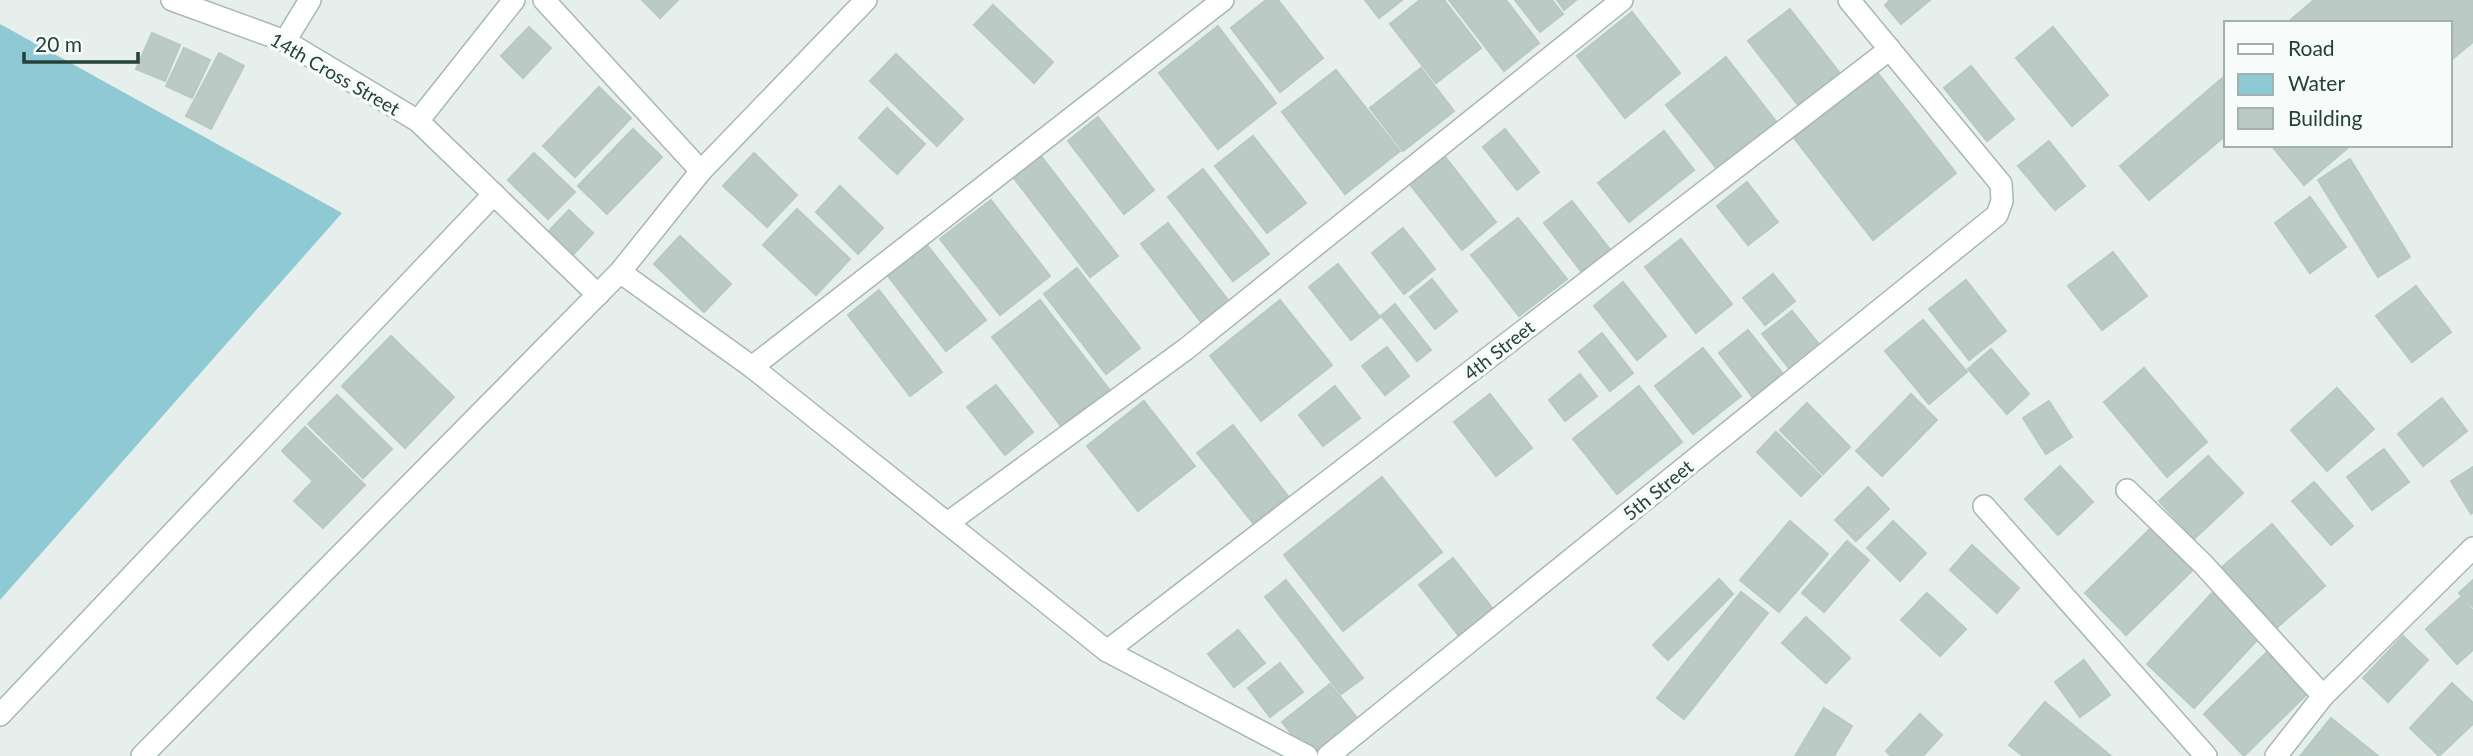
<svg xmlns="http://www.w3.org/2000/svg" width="2473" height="756" viewBox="0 0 2473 756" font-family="Lato,sans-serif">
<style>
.water{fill:#8ec9d4}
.building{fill:#bbcac4;stroke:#b8c9c2;stroke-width:2}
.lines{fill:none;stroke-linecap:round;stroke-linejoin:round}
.service-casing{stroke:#a8b8b2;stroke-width:24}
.minor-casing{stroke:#a8b8b2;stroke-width:24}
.service{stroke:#fff;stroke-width:21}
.minor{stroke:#fff;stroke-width:21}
.labels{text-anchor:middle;stroke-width:7;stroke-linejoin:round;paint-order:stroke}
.street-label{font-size:19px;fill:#24423a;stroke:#f7fbf9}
</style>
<rect width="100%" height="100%" fill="#e6efeb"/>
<polygon class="water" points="0,24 342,213 0,600"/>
<g class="building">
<polygon points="642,0 678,0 660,18"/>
<polygon points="1266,0 1278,0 1323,58 1280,92 1231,28"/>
<polygon points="1365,0 1402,0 1379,18"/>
<polygon points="1420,0 1444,0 1481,48 1436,83 1390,24"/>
<polygon points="1449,0 1506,0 1539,43 1504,71"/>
<polygon points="1515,0 1552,0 1563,14 1540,32"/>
<polygon points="1557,0 1576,0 1564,10"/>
<polygon points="1890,0 1930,0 1901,24 1885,5"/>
<polygon points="2314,0 2473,0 2473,42 2450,61 2450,23 2287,23"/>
<polygon points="993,5 1053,62 1034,83 974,25"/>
<polygon points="1790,9 1839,72 1798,105 1748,41"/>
<polygon points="1632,12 1680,73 1625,118 1577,56"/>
<polygon points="1218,26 1276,103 1218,149 1159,73"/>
<polygon points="529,27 551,48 523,78 501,56"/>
<polygon points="2053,27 2108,95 2072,126 2016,58"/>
<polygon points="152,33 180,45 165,81 136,69"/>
<polygon points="184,48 210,60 192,98 166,86"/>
<polygon points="219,53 244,66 211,129 186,116"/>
<polygon points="896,54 963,119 937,146 870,81"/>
<polygon points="1726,57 1781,128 1722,175 1666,105"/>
<polygon points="1971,66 2014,119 1987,141 1944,88"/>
<polygon points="1421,68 1454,111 1403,151 1370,108"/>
<polygon points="1336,70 1400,151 1345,194 1282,112"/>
<polygon points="1877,72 1956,173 1873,240 1794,138"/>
<polygon points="2226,75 2226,135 2149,200 2120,166"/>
<polygon points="599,87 631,118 575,177 543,146"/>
<polygon points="887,108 925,144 897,174 859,138"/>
<polygon points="1098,117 1154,190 1124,214 1068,141"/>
<polygon points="633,129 662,157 607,214 578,186"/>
<polygon points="1505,129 1539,172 1517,190 1483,147"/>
<polygon points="1664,131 1694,170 1629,222 1598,183"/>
<polygon points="1253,136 1306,203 1267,233 1215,166"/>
<polygon points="2049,141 2085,186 2055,210 2018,166"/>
<polygon points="2271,145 2351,145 2304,185"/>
<polygon points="534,153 575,192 548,219 508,180"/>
<polygon points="754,153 797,195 767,227 723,186"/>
<polygon points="1443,154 1496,222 1462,250 1408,182"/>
<polygon points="1041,156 1118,256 1090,277 1013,177"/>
<polygon points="2350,159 2410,257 2378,277 2318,180"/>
<polygon points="1203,169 1269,254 1233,281 1168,197"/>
<polygon points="1747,182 1778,222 1748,245 1717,206"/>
<polygon points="840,186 883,228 858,254 816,212"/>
<polygon points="2310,197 2346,247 2310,273 2275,223"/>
<polygon points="991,200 1050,276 1000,315 940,239"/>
<polygon points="1572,201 1612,252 1584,275 1544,223"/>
<polygon points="797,209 850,259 816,295 763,245"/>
<polygon points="569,210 593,233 571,257 546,234"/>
<polygon points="1518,218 1567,279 1519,316 1471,255"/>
<polygon points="1168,223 1228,300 1201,322 1141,244"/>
<polygon points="1403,228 1435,269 1404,294 1372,253"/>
<polygon points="680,236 731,284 704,312 654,264"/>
<polygon points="1681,239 1732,304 1696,333 1645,267"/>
<polygon points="927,245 986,320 946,351 888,276"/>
<polygon points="2113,252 2147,296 2102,330 2068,286"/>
<polygon points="1338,264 1380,317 1351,340 1309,287"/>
<polygon points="1077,268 1140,348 1106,374 1044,294"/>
<polygon points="1773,274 1795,301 1765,325 1743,298"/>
<polygon points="1432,279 1457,311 1435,329 1410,297"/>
<polygon points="1966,280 2006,331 1969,360 1929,309"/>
<polygon points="1623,282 1666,336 1637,360 1594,306"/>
<polygon points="2416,286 2451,332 2412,362 2376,316"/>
<polygon points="879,290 942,372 910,396 848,315"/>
<polygon points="1040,300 1109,389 1061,426 992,337"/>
<polygon points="1280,300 1332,365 1261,421 1210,356"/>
<polygon points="1395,304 1431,350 1417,361 1381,316"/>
<polygon points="1792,311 1822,348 1792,372 1762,334"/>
<polygon points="1923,320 1967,372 1929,404 1885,351"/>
<polygon points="1748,330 1784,375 1754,399 1719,353"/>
<polygon points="1602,333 1633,373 1610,391 1579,352"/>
<polygon points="391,336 454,397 405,448 342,386"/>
<polygon points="1387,347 1409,376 1385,395 1362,366"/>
<polygon points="1703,348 1741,396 1693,434 1655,386"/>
<polygon points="1991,349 2029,394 2007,414 1968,369"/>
<polygon points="2144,368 2207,442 2167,477 2104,402"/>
<polygon points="1580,374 1597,396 1565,421 1549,400"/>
<polygon points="996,385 1033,432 1005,455 967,407"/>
<polygon points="1335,386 1360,418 1323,446 1299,415"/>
<polygon points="1639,386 1682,442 1617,494 1573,439"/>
<polygon points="2337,388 2374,429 2327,471 2291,430"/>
<polygon points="1490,394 1532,448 1496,476 1454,422"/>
<polygon points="1911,394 1937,420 1882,476 1856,451"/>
<polygon points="337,395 392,449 363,478 308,424"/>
<polygon points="2442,398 2467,431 2423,466 2398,434"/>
<polygon points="1144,401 1195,466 1138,511 1087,446"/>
<polygon points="2049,401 2072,437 2046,454 2023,418"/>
<polygon points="1807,403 1850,447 1823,474 1780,430"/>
<polygon points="1233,425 1288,496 1253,523 1197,453"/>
<polygon points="305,427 365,485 323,528 294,501 313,481 282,451"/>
<polygon points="1776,432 1821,476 1801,496 1757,452"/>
<polygon points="2384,449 2409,482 2372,510 2347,477"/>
<polygon points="2208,456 2243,493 2194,539 2159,501"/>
<polygon points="2060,466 2093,502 2058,535 2025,499"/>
<polygon points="2473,467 2473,512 2471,514 2451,481"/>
<polygon points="1382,477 1442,552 1343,631 1284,555"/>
<polygon points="2314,482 2353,526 2331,545 2292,501"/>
<polygon points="1868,487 1889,509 1856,541 1835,520"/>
<polygon points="1790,521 1828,554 1779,612 1740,580"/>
<polygon points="1893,521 1926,553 1900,581 1867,548"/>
<polygon points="2158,521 2199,564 2126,635 2085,593"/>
<polygon points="2272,524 2325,586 2268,635 2215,573"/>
<polygon points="1847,541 1869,560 1824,612 1802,593"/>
<polygon points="1972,545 2019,588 1997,613 1950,570"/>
<polygon points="1453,558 1493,609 1459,636 1419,585"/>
<polygon points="1719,579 1733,594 1668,660 1653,645"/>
<polygon points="1286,580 1363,678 1341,694 1265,597"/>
<polygon points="2473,580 2473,607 2459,593"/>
<polygon points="1741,592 1768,613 1684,719 1657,698"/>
<polygon points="1927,593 1966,629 1940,656 1901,620"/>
<polygon points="2212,593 2259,638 2194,708 2147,664"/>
<polygon points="2461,597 2473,611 2473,650 2457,664 2426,629"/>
<polygon points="1806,617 1850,658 1826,683 1782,643"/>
<polygon points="1238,630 1265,663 1234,687 1208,654"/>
<polygon points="2403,636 2428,660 2388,702 2363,678"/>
<polygon points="2267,652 2308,693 2244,756 2204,714"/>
<polygon points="2084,660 2110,695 2080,717 2055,682"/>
<polygon points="1280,663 1303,692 1270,717 1248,688"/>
<polygon points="2452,683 2473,703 2473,724 2439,756 2410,728"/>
<polygon points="1330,684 1358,719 1309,756 1282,722"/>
<polygon points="2045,702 2111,756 2023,756 2009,745"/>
<polygon points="1824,708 1852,726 1834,756 1795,756"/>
<polygon points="1920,714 1942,735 1923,756 1891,756 1886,751"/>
<polygon points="2331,718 2378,756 2301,755"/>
</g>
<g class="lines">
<g class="service-casing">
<polyline id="service" points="1984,506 2206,756"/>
</g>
<g class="minor-casing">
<g id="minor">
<polyline points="172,0 285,41 418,121 598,295"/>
<polyline points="544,0 701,171"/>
<polyline points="285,41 310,0"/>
<polyline points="418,121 514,0"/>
<polyline points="620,272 752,367 1107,651 1307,756"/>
<polyline points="752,367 1223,0"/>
<polyline points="2127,490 2203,564 2323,696"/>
<polyline points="949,522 1186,349 1622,0"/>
<polyline points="1107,651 1890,49"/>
<polyline points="0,715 494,194"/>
<polyline points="142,756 620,272 701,171 866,0"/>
<polyline points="1328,756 1997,215 2002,201 2001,184 1849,0"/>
<polyline points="2276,756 2323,696 2473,548"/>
</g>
</g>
<use href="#service" class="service"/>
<use href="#minor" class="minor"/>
</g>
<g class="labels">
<g class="street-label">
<text transform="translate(335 74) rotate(30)" y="7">14th Cross Street</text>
<text transform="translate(1499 350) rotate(-38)" y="7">4th Street</text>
<text transform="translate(1658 490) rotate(-39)" y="7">5th Street</text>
</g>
</g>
<rect x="2224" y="21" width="228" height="126" fill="#f7fbf9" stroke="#a3b1ad" stroke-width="2"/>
<rect x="2238" y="44" width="35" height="10" fill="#ffffff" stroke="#a3b1ad" stroke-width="2"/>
<text x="2288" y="56" font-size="21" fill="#24423a">Road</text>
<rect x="2238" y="74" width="35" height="21" fill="#8ec9d4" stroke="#a3b1ad" stroke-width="2"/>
<text x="2288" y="91" font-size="21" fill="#24423a">Water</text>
<rect x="2238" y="108" width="35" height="21" fill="#bbcac4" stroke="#a3b1ad" stroke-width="2"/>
<text x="2288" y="126" font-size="21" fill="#24423a">Building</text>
<path d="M24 52v10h114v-10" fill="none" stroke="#24423a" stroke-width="3.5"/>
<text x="35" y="52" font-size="21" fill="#24423a" stroke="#f7fbf9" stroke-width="5" paint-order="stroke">20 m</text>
</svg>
